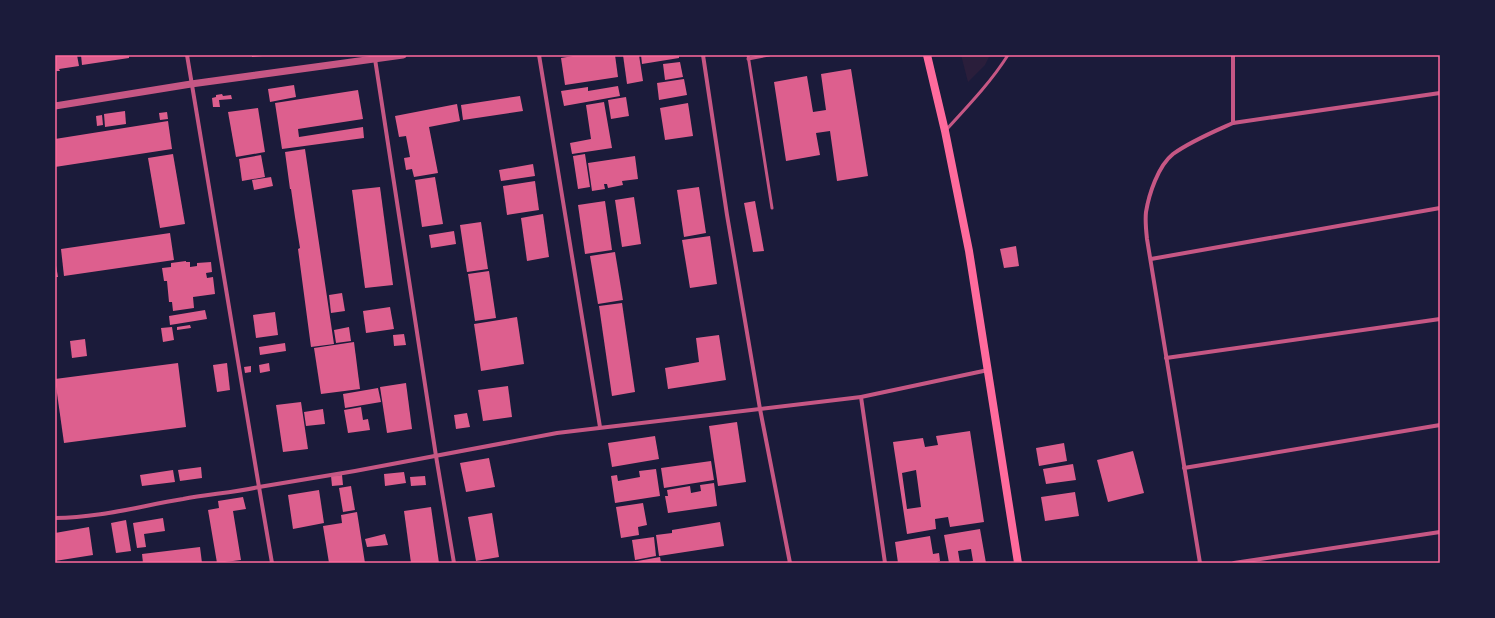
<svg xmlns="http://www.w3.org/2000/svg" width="1495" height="618" viewBox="0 0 1495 618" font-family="Arial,sans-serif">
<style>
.green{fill:#2a1e3b}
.building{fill:#dd5f8e;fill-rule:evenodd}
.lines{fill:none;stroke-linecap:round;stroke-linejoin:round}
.service{stroke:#c65784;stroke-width:3}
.minor{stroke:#c65784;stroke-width:4}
.tertiary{stroke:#c65784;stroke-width:7}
.secondary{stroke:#ff6b9d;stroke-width:8}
.neatline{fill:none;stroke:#ff6b9d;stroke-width:1.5}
</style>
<rect width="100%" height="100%" fill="#1b1b3a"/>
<polygon class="green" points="961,55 990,55 985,65 968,82"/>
<g class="building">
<polygon points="55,55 77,55 79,66 59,69 60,71 55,71"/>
<polygon points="81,55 129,55 129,58 82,65"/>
<polygon points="252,55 262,55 262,56 252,57"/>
<polygon points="579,55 615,55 618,77 565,85 561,58"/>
<polygon points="623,55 639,55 643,81 627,84"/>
<polygon points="641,55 679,55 679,58 642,64"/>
<polygon points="680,62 683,77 665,80 663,64"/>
<polygon points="851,69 868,176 837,181 830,131 816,133 820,155 786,161 774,82 807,76 813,112 826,110 821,74"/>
<polygon points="684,79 687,95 659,100 657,83"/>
<polygon points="294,85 296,97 270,102 268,89"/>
<polygon points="618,86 620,96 564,106 561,91 588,87 588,91"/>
<polygon points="358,90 363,119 298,129 299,137 363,127 364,138 282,149 275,103"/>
<polygon points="222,94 223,96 231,95 232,99 219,100 220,107 213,107 212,98 216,97 216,95"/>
<polygon points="520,96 523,111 463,120 461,105"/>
<polygon points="626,97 629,116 611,119 608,100"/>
<polygon points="604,102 612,148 572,154 570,143 591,139 586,105"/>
<polygon points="688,103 693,136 665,140 660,108"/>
<polygon points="457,104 460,121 429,127 438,173 414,177 412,169 406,170 404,158 410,157 406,136 399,137 395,116"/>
<polygon points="258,108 265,152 236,157 228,112"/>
<polygon points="125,111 126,124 105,127 104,114"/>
<polygon points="167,112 168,119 160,120 159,113"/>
<polygon points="102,115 103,125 97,126 96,116"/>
<polygon points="168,121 172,149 55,167 55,139"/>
<polygon points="305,149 334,344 311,347 298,249 300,248 295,217 291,189 290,189 285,152"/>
<polygon points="173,154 185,224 160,228 148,158"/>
<polygon points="585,154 590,187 578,189 573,156"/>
<polygon points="261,155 265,177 242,181 239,159"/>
<polygon points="635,156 638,179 622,181 623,185 608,188 607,184 604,184 605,189 592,191 588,163"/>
<polygon points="533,164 535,176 501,181 499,170"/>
<polygon points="271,177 273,186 254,190 252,180"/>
<polygon points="435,177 443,224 422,227 415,180"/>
<polygon points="535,181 539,210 507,215 503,186"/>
<polygon points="380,187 393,285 365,288 352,190"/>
<polygon points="699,187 706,233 684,237 677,190"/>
<polygon points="634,197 641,244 622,247 615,200"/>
<polygon points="605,201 612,250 585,254 578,205"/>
<polygon points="755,201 764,251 753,252 744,203"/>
<polygon points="543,214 549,257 527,261 521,218"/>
<polygon points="481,222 488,269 467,272 460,225"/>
<polygon points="454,231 456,244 431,248 429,235"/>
<polygon points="170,233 174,260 64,276 61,249"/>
<polygon points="710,236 717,284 690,288 682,240"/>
<polygon points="1016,246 1019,266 1004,268 1000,249"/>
<polygon points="615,252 623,300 598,304 590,256"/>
<polygon points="55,260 58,277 55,277"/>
<polygon points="186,261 186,262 190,262 190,267 197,266 197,263 211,262 212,272 206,273 207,278 213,277 215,294 193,297 194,308 173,311 172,302 169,302 167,281 164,281 162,268 171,267 171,263"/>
<polygon points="489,271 496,318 475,321 468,274"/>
<polygon points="342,293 345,311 331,313 329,295"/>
<polygon points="622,303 635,392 612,396 599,306"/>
<polygon points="390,307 394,329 366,333 363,311"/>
<polygon points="205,310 207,319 170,325 169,316"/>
<polygon points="275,312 278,335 256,338 253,315"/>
<polygon points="517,317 524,364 481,371 474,324"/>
<polygon points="190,325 191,328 177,330 177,327"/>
<polygon points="172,327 174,340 163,342 161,328"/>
<polygon points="349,327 351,341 336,343 334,330"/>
<polygon points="404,334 406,345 394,346 393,335"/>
<polygon points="719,335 726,380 668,389 665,368 699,362 696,338"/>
<polygon points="85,339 87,356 72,358 70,341"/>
<polygon points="354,342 360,389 321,394 314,348"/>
<polygon points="285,343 286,351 260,355 259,347"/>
<polygon points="178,363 186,427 64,443 55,379"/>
<polygon points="227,363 230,390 217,392 213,365"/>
<polygon points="269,363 270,371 260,373 259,365"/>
<polygon points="251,366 251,372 245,373 244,367"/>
<polygon points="406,383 412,429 387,433 380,387"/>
<polygon points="508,386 512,417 483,421 478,390"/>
<polygon points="378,388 381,402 345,408 343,394"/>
<polygon points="301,402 308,449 283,452 276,405"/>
<polygon points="361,407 363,420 368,419 370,430 348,433 344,410"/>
<polygon points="323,409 325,424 306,426 304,412"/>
<polygon points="467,413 470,427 456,429 454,415"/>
<polygon points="737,422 746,482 718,486 709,426"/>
<path d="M970,431L984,522L950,527L948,517L935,519L936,529L907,534L893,442L923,438L925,447L938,445L936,436ZM916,470L921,507L907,509L902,473Z"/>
<polygon points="655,436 659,459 612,467 608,443"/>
<polygon points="1064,443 1067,461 1039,466 1036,448"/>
<polygon points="1133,451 1144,493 1108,502 1097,460"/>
<polygon points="489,458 495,487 466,492 460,463"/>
<polygon points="711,461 714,480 664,488 661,468"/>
<polygon points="1073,464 1076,480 1046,484 1043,469"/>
<polygon points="201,467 202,478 180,481 178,470"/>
<polygon points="656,469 660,496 615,503 611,476 617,475 618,481 640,477 639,471"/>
<polygon points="173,470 175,482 142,486 140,475"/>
<polygon points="404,472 406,483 385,486 384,474"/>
<polygon points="342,475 343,485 332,486 331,476"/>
<polygon points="425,476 426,485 411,486 410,477"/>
<polygon points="714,483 717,506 668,513 665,496 668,496 667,490 690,486 691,493 701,491 700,485"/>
<polygon points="351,486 355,510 343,512 339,488"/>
<polygon points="319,490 324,523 293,529 288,495"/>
<polygon points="1075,492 1079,516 1045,521 1041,497"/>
<polygon points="243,497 246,509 233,511 241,560 217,563 208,510 219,508 218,501"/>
<polygon points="643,503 647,525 638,527 639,535 621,538 616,507"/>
<polygon points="431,507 439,563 411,563 404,511"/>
<polygon points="357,512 365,563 329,563 323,526 342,523 341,515"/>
<polygon points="492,513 499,557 476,561 468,517"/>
<polygon points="163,518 165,531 144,534 146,547 137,548 133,523"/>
<polygon points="126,520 131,551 116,553 111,523"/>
<polygon points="720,522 724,546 659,556 656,535 672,533 672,530"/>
<polygon points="89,527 93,555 55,561 55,533"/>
<polygon points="980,529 986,563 966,563 973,561 971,549 958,551 960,563 949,563 944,535"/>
<polygon points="385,534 388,545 367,547 365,539"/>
<polygon points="930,536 933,554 939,553 940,561 934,563 898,563 895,542"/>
<polygon points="654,537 656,556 635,560 632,540"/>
<polygon points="200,547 202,563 143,563 142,554"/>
<polygon points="660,557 661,563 632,563 632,562"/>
</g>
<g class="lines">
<g class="service">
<polyline points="748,55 772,208"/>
<polyline points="748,59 769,55"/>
<path d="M946,130C968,106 991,82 1008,55"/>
</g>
<g class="minor">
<polyline points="187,55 259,487 272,563"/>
<polyline points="539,55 600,427"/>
<polyline points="703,55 727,215 760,409 790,563"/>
<polyline points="1233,55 1233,123"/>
<polyline points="375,59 436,456 454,563"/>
<polyline points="1151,259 1440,208"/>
<polyline points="1166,358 1440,319"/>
<polyline points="861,397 885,563"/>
<polyline points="1184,468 1440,425"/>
<path d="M55,518C99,518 140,506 183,499C208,494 233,493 259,487L355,471L557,433L861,397L988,370"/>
<path d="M1200,563L1147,239C1146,230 1145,221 1146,212C1149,194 1158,166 1173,154C1191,141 1213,132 1233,123L1440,93"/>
<polyline points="1234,563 1440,532"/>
</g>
<polyline class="tertiary" points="55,106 191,84 403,55"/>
<polyline class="secondary" points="927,55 945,131 969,251 1018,563"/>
</g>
<rect width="1495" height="618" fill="none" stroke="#1b1b3a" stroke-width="112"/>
<rect x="56" y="56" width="1383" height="506" class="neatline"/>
</svg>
